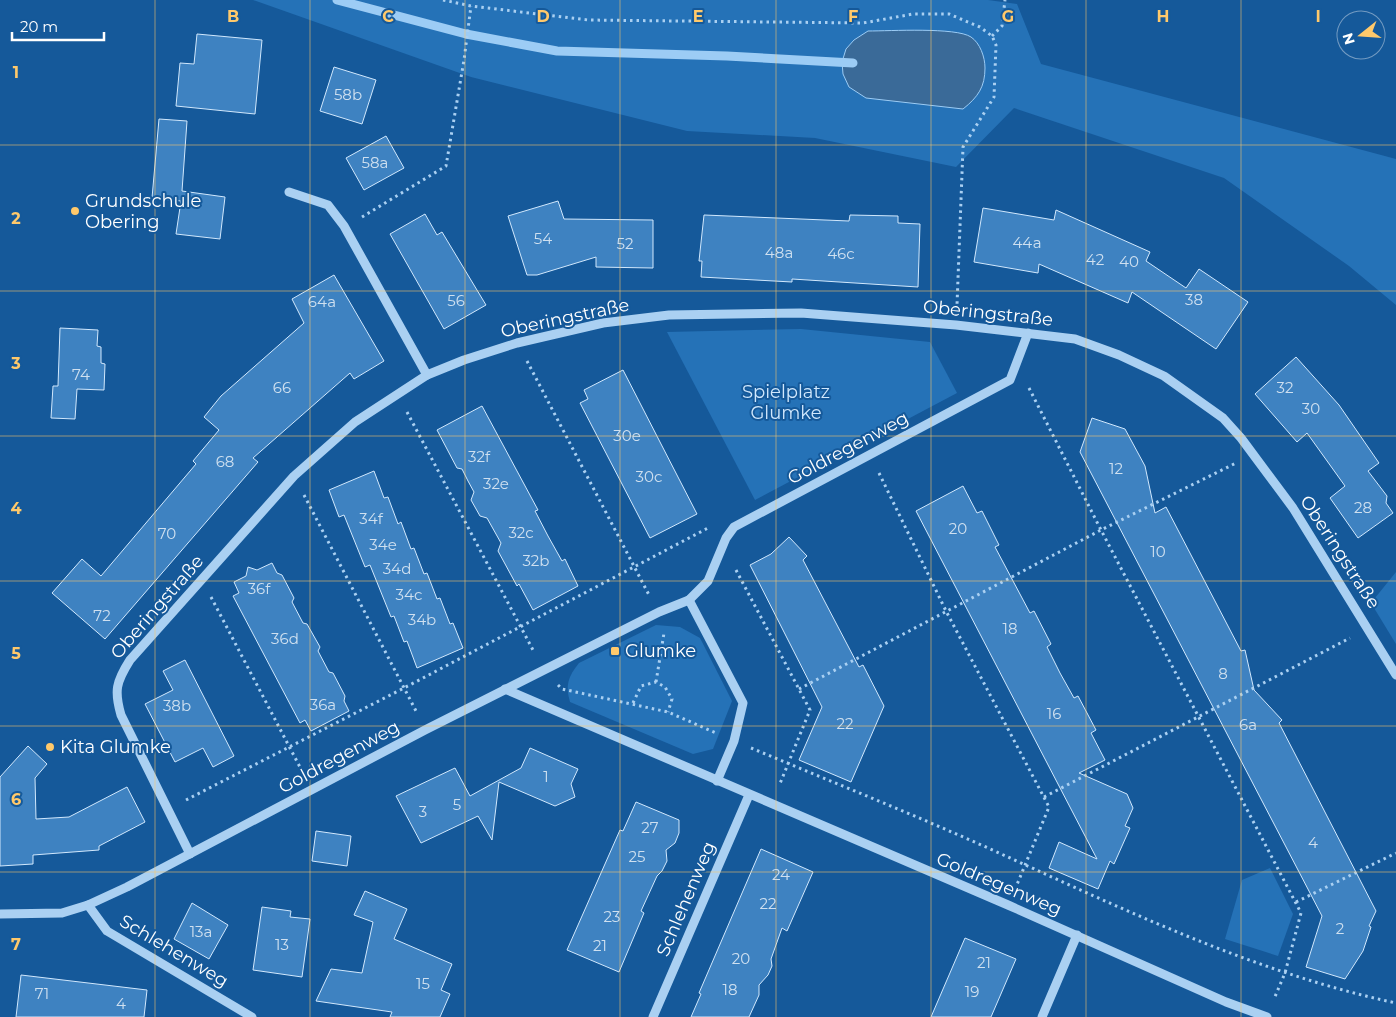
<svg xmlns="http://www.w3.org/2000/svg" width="1396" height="1017" viewBox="0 0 1396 1017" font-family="Montserrat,sans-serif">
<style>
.green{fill:#2572b7}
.water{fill:#3a6a98;stroke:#9cccf5}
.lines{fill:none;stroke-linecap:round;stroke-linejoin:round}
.stream{stroke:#9cccf5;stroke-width:9}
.building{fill:#3e82c1;stroke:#d1e8fd}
.path{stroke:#aad0f2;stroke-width:3;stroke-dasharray:2.5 4;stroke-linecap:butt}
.minor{stroke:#aad0f2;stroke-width:9}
.grid{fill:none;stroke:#ffc96b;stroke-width:1;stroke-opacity:0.55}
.poi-dot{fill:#ffc96b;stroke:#15599a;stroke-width:2}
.labels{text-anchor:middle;stroke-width:4;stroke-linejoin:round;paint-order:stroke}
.number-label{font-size:15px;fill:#cfe0f0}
.poi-label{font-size:18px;fill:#fff;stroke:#15599a;text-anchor:start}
.street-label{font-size:18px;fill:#fff;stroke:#15599a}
.park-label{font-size:18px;fill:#d1e8fd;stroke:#15599a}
.grid-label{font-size:16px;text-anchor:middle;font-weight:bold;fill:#ffc96b;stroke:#15599a;stroke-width:4;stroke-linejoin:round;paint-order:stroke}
</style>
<rect width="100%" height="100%" fill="#15599a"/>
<g class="green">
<polygon points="253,0 988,0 1017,4 1041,64 1396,159 1396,305 1349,266 1224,178 1014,108 956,167 815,138 687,131 471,77"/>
<polygon points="801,329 930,342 957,393 755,500 667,332"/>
<polygon points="1396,572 1396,644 1371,603"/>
<path d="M656,625L680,627L700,638L732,701L713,749L693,754L570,702C565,685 568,677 579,663Z"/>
<polygon points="1270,868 1293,914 1278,956 1225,939 1242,880"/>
</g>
<path class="water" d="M868,31C890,31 956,27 971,37C980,43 985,57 985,68C985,87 978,97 963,109L866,98L849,87L843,74L842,62L846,49L854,40Z"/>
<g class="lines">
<polyline class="stream" points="337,0 466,34 557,51 727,56 853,63"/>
</g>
<g class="building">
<polygon points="197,34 262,40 255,114 176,106 180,63 194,64"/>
<polygon points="334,67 376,80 362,124 320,111"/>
<polygon points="159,119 187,121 182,191 225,197 220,239 176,234 181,201 152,198"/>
<polygon points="386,136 404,168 364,190 346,158"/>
<polygon points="558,201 564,219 653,220 653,268 596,267 596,257 537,275 527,275 508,216"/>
<polygon points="983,208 1054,220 1056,210 1150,252 1146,261 1186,288 1199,269 1248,302 1216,349 1132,292 1128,303 1039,264 1038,273 974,262"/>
<polygon points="425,214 437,235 442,232 486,305 444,329 390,234"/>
<polygon points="704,215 849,221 850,215 898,216 898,223 920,224 918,287 792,279 792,282 701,277 702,261 699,261"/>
<polygon points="334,275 384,361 354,379 350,373 253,458 258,462 105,639 52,593 82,559 101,576 196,464 193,461 219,430 204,417 221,396 304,323 292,299"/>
<polygon points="60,328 98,330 97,346 101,347 101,363 105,364 104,390 77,389 75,419 51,418 53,386 58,386"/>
<polygon points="1296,357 1339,405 1379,463 1368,471 1387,496 1386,503 1393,513 1358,538 1330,498 1345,486 1307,433 1297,442 1255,394"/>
<polygon points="623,370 697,514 650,538 580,403 588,399 584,390"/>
<polygon points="482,406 538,510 535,511 548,536 562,561 565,559 578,586 533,610 519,584 517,586 498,551 501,543 487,518 480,516 471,500 474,492 468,481 462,469 457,468 437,430"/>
<polygon points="1092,418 1125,429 1145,466 1155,513 1166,507 1241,651 1245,650 1254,690 1282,720 1279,723 1376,911 1369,926 1371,927 1363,951 1345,979 1306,967 1322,916 1080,452"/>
<polygon points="374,471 384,498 388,497 398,524 401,522 411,549 414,548 424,574 427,573 437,599 440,598 450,624 453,623 463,648 417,668 407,641 404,642 394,616 391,617 370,565 365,567 344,515 339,517 329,490"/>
<polygon points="963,486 977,513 982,511 999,545 995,547 1030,613 1034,611 1051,644 1047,647 1060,673 1074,698 1078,696 1096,730 1091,733 1105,760 1079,773 1127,794 1133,808 1125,826 1130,828 1114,864 1110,861 1098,889 1049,868 1059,842 1097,859 916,511"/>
<polygon points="789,537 807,556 803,560 859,667 863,665 884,706 851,782 799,760 822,707 750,565 771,554"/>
<polygon points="272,563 277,573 282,575 294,598 292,602 303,623 307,624 320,647 318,651 329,672 333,673 345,696 344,701 349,711 311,731 305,720 300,723 233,596 239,593 234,582 246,576 248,567 257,570"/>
<polygon points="185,660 234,756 213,767 203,748 175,762 145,704 173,690 163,671"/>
<polygon points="28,746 47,764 35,778 36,819 69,817 127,787 145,822 99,846 99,850 33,855 33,864 0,866 0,777"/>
<polygon points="530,748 578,769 571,784 575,797 555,806 499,782 492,840 478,816 421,843 396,796 455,768 470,796 521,768"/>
<polygon points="636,802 679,820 679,833 675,843 666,850 667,861 662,871 657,876 641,911 644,913 619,972 567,950 620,830 623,831"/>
<polygon points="316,831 351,836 347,866 312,861"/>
<polygon points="761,849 813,872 787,931 782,928 771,959 772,966 768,975 759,985 759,995 749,1017 691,1017 701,994 699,993"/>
<polygon points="365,891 407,909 394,939 452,964 441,990 450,994 440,1017 390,1017 392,1012 316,1001 331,969 362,973 373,922 354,915"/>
<polygon points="192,903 228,925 209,959 174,939"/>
<polygon points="262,907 291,911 290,917 310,919 302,977 253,970"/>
<polygon points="965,938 1016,959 991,1017 931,1017"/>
<polygon points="21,975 147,990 144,1017 16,1017"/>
</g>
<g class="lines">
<g class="path">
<polyline points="443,0 471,6 588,20 863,23 913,14 949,14 980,27 992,36 996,45 994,97 963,147 957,305"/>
<polyline points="992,36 1002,26 1005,0"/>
<polyline points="362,217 446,166 464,60 471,6"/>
<polyline points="527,361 649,595"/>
<polyline points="1029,388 1101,530 1301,913 1285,973 1274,999"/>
<polyline points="407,412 534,652"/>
<polyline points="879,473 946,611 1049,807 1016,887"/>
<polyline points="304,495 416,711"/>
<polyline points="736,570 810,710 779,786"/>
<polyline points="211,597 302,771"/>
<polyline points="656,682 664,633"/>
<polyline points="558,685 562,689 668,712 716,733"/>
<polyline points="799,689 1101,530 1236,463"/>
<polyline points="633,703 641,686 656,682 665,687 672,699 668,712"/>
<path d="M751,748C830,781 910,813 988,848C1121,908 1252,972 1396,1003"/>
<polyline points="1044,797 1350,638"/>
<polyline points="186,800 404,688 708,528"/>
<polyline points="1296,902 1396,853"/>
</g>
<g class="minor">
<polyline points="289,192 328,205 344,226 427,375"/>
<polyline points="689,600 708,581 726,538 734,527 1010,380 1028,333"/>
<polyline points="505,689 1008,905 1226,1002 1267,1017"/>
<path d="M190,854L121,715C114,691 116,682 130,660L294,476L355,422L427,375L464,360L517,343L603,323L669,315L801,313L956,325L1075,339L1119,355L1164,376L1223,418L1241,438L1293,508L1396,675"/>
<polyline points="88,905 107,931 252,1017"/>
<polyline points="0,914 62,913 88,905 127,887 425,730 659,612 689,600 743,703 734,741 717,781"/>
<polyline points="653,1017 749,795"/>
<polyline points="1042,1017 1077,935"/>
</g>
</g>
<path class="grid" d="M155,0V1017M310,0V1017M465,0V1017M620,0V1017M776,0V1017M931,0V1017M1086,0V1017M1241,0V1017M0,145H1396M0,291H1396M0,436H1396M0,581H1396M0,726H1396M0,872H1396"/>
<g class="poi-dot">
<circle cx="75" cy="211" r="5"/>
<rect x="610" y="646" width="10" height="10" rx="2.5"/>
<circle cx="50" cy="747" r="5"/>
</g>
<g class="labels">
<g class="number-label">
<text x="348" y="100">58b</text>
<text x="375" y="168">58a</text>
<text x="543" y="244">54</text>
<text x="1027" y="248">44a</text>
<text x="625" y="249">52</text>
<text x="779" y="258">48a</text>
<text x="841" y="259">46c</text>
<text x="1095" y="265">42</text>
<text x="1129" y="267">40</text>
<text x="1194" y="305">38</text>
<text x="456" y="306">56</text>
<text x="322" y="307">64a</text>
<text x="81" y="380">74</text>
<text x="282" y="393">66</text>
<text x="1285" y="393">32</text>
<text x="1311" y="414">30</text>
<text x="627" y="441">30e</text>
<text x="479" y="462">32f</text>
<text x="225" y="467">68</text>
<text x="1116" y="474">12</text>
<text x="649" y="482">30c</text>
<text x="496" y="489">32e</text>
<text x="1363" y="513">28</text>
<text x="371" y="524">34f</text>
<text x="958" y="534">20</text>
<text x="521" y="538">32c</text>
<text x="167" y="539">70</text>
<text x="383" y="550">34e</text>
<text x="1158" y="557">10</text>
<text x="536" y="566">32b</text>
<text x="397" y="574">34d</text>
<text x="259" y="594">36f</text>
<text x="409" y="600">34c</text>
<text x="102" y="621">72</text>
<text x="422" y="625">34b</text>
<text x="1010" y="634">18</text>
<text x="285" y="644">36d</text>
<text x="1223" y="679">8</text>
<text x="323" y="710">36a</text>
<text x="177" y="711">38b</text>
<text x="1054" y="719">16</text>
<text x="845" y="729">22</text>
<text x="1248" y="730">6a</text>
<text x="546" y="782">1</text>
<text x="457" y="810">5</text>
<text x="423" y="817">3</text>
<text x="650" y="833">27</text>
<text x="1313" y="848">4</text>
<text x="637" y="862">25</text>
<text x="781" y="880">24</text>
<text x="768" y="909">22</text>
<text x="612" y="922">23</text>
<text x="1340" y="934">2</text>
<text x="201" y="937">13a</text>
<text x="282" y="950">13</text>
<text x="600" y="951">21</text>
<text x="741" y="964">20</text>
<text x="984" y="968">21</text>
<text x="423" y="989">15</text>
<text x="730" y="995">18</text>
<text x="972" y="997">19</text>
<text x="42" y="999">71</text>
<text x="121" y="1009">4</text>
</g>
<g class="poi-label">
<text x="85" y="207">Grundschule<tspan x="85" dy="21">Obering</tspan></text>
<text x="625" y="657">Glumke</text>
<text x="60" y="753">Kita Glumke</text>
</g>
<g class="street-label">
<text transform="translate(988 313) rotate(6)" y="6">Oberingstraße</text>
<text transform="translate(565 318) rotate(-12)" y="6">Oberingstraße</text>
<text transform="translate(848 448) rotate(-28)" y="6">Goldregenweg</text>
<text transform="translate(1340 552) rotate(57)" y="6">Oberingstraße</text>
<text transform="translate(157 607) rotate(-49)" y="6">Oberingstraße</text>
<text transform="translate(339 757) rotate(-28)" y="6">Goldregenweg</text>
<text transform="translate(999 884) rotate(23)" y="6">Goldregenweg</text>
<text transform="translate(686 899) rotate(-67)" y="6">Schlehenweg</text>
<text transform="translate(174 951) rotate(31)" y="6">Schlehenweg</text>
</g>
<g class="park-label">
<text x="786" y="398">Spielplatz<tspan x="786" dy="21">Glumke</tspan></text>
</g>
</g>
<g class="grid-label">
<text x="233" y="22">B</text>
<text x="388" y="22">C</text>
<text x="543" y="22">D</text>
<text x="698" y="22">E</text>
<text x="853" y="22">F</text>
<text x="1008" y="22">G</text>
<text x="1163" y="22">H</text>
<text x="1318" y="22">I</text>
<text x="16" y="78">1</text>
<text x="16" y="224">2</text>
<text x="16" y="369">3</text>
<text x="16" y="514">4</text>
<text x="16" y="659">5</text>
<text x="16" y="805">6</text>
<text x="16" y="950">7</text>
</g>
<g transform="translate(1361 35) rotate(253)"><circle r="24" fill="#15599a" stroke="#739bc2"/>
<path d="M0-4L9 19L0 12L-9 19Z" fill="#ffc96b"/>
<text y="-8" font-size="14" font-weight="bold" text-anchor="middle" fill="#ffffff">N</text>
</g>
<path d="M12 32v8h92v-8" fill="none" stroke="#ffffff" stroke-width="2.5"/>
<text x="20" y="32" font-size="15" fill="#ffffff" stroke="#15599a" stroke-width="4" paint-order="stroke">20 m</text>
</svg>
